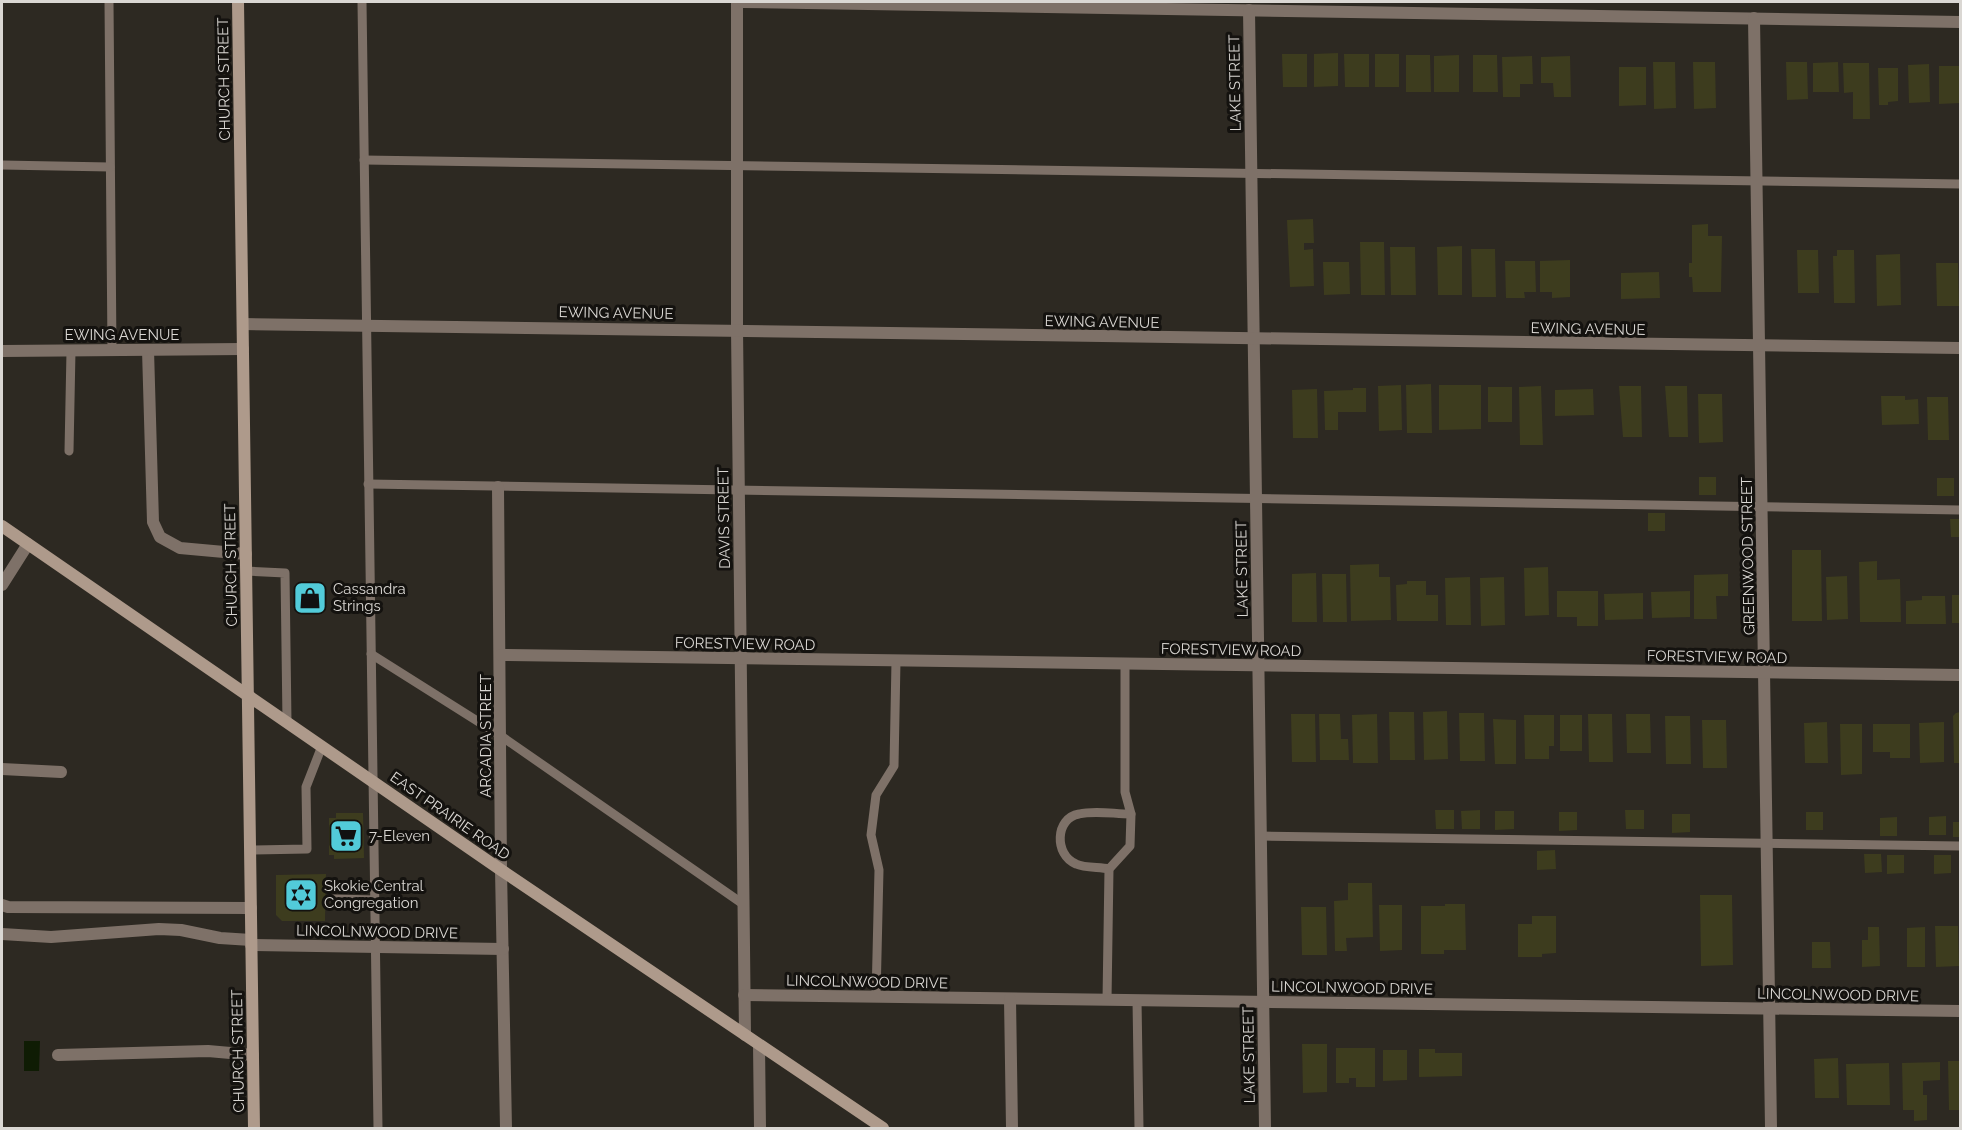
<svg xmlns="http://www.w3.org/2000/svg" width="1962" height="1130" viewBox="0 0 1962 1130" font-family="Raleway,sans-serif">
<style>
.water{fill:#0f1c04}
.building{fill:#3d3c1e}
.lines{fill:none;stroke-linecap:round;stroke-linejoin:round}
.lane{stroke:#7e7168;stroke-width:9}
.street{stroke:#7e7168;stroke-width:12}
.secondary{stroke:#ae9a8b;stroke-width:12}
.labels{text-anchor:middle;stroke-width:6;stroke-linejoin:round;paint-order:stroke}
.street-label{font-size:15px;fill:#dad7d3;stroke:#14120f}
.poi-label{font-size:15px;fill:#dad7d3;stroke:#14120f;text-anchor:start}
</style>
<rect width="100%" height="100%" fill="#2d2922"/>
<polygon class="water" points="24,1041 40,1041 39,1071 24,1071"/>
<g class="building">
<polygon points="1338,53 1338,86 1314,87 1314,54"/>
<polygon points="1282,54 1307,54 1307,87 1283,87"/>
<polygon points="1344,54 1369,54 1369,87 1345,87"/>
<rect x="1375" y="54" width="24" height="33"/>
<polygon points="1406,55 1430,55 1431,92 1406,92"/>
<polygon points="1459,55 1459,92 1434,92 1434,56"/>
<polygon points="1473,55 1497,55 1498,92 1473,92"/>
<polygon points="1532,56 1533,84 1520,84 1520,97 1503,97 1502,57"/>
<polygon points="1570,56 1571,97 1554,97 1553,83 1541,83 1541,57"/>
<polygon points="1653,62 1675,62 1676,108 1654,109"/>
<polygon points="1693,62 1715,62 1716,108 1694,109"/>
<polygon points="1786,62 1807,62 1808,99 1787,100"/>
<polygon points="1838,62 1839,92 1813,92 1813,63"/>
<polygon points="1843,63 1869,63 1870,119 1853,119 1853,92 1844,93"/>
<polygon points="1929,64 1930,102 1909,103 1908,65"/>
<polygon points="1939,66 1960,66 1960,103 1939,104"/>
<polygon points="1619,67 1646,67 1646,105 1619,106"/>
<polygon points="1878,68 1898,68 1898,101 1888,102 1888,105 1879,105"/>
<polygon points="1313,219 1314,243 1304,243 1304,250 1313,249 1314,286 1290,287 1287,220"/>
<polygon points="1708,224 1708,236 1722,236 1721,292 1693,292 1692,277 1689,277 1689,263 1692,263 1692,225"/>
<polygon points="1360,242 1384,242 1385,295 1361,295"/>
<polygon points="1462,246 1462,295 1438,295 1437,247"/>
<polygon points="1390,247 1415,247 1416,295 1391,295"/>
<polygon points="1471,249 1495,249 1496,297 1472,297"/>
<polygon points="1797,250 1818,250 1819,293 1798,293"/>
<polygon points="1837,250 1854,250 1855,303 1834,303 1833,256 1837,256"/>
<polygon points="1900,254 1901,305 1877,306 1876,255"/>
<polygon points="1570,260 1570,297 1552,298 1552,292 1540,292 1540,261"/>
<polygon points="1505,261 1535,261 1536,292 1524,292 1525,298 1506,298"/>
<polygon points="1323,262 1349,262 1350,294 1324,295"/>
<polygon points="1936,263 1958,263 1959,306 1937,306"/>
<polygon points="1659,272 1660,298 1621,299 1621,273"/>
<polygon points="1431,384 1432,433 1407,433 1406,385"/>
<polygon points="1401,385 1402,430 1379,431 1378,386"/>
<polygon points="1439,385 1481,385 1481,429 1439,430"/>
<polygon points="1541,386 1543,445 1520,445 1519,387"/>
<polygon points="1619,386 1641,386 1642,437 1623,437"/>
<polygon points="1665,386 1687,386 1688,437 1669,437"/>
<rect x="1488" y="387" width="24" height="35"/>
<polygon points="1353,388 1366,388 1366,412 1338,412 1338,430 1325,430 1324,391 1353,390"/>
<polygon points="1317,389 1318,438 1293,438 1292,390"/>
<polygon points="1593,389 1594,415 1555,416 1555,390"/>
<polygon points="1698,394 1722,394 1723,442 1699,443"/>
<polygon points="1881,396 1905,396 1905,400 1918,399 1919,424 1882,425"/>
<polygon points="1927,397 1948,397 1949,440 1928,440"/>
<rect x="1699" y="477" width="17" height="18"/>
<rect x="1937" y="478" width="17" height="18"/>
<rect x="1648" y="513" width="17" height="18"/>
<polygon points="1950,519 1960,519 1960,537 1951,537"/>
<polygon points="1792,550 1821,550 1822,621 1792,621"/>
<polygon points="1877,561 1877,580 1900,579 1901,622 1860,622 1859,562"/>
<polygon points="1379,564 1379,577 1390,577 1391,620 1351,621 1350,565"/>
<polygon points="1548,567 1549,615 1525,616 1524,568"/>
<polygon points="1316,573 1317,622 1292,622 1292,574"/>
<polygon points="1322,574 1346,574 1347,622 1323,622"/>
<polygon points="1728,574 1728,596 1716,596 1717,619 1694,619 1694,575"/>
<polygon points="1847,576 1848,619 1827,620 1826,577"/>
<polygon points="1470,577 1471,625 1446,625 1445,578"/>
<polygon points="1504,577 1505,625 1481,626 1480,578"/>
<polygon points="1407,581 1426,581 1426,595 1438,595 1438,621 1397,621 1396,585 1407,584"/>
<polygon points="1557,591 1598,591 1598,626 1577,626 1577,617 1557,617"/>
<polygon points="1690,591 1690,617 1652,618 1651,592"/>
<polygon points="1643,593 1643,619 1605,620 1604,594"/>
<rect x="1952" y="595" width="8" height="28"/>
<polygon points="1922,596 1945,596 1946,624 1906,624 1906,601 1922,600"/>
<polygon points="1447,711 1448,759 1424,760 1423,712"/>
<polygon points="1389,712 1414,712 1415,760 1390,760"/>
<polygon points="1960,712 1960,763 1954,763 1953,716 1956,713"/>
<polygon points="1459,713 1484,713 1485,761 1460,761"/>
<polygon points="1291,714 1315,714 1316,762 1292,762"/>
<polygon points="1319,714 1340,714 1341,739 1348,739 1349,760 1320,760"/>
<polygon points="1377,714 1378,763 1353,763 1352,715"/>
<polygon points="1588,714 1612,714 1613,762 1589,762"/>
<polygon points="1626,714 1650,714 1651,753 1627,753"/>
<polygon points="1524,715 1554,715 1554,746 1549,746 1549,759 1525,759"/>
<rect x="1560" y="715" width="22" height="36"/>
<polygon points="1665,716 1690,716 1691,764 1666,764"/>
<polygon points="1493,719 1516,720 1516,764 1495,764"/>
<polygon points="1702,720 1726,720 1727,768 1703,768"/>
<polygon points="1827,722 1828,763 1805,763 1804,723"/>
<polygon points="1944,722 1944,762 1920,763 1919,723"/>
<polygon points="1840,724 1862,724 1862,774 1841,775"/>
<polygon points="1873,724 1910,724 1910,758 1890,758 1890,752 1873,752"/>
<polygon points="1435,810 1454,810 1454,829 1436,829"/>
<polygon points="1480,810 1480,829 1462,829 1461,811"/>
<polygon points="1625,810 1644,810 1644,829 1626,829"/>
<polygon points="1495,811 1514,811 1514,829 1495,830"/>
<polygon points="1559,812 1577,812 1577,830 1559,831"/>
<rect x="1806" y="812" width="17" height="18"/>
<polygon points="336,813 363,813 364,858 334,859 334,855 329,855 329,818 336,818"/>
<polygon points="1672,814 1690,814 1690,832 1672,833"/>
<polygon points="1946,816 1946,835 1929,835 1929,817"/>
<polygon points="1897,817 1897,836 1880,836 1880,818"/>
<rect x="1953" y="822" width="7" height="15"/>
<polygon points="1555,850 1556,869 1537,870 1537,851"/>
<polygon points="1864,854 1881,854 1882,872 1865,873"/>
<polygon points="1887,855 1904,855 1904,873 1887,874"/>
<polygon points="1934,855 1951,855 1951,873 1934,874"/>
<polygon points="326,874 325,921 282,921 276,915 276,875"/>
<polygon points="1348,883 1372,883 1373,937 1346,938 1347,951 1335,951 1334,901 1348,900"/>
<polygon points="1700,895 1732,895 1733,965 1701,966"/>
<polygon points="1445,904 1465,904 1466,950 1444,950 1444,954 1421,954 1421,906 1445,906"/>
<polygon points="1379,905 1402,905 1402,950 1380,951"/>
<polygon points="1301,907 1326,907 1327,955 1302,955"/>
<polygon points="1532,916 1556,916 1556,953 1542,954 1542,957 1518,957 1518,924 1532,924"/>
<polygon points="1935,926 1958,926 1959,966 1936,967"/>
<polygon points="1868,927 1879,927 1880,966 1862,967 1862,940 1868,940"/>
<polygon points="1925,927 1925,967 1907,967 1907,928"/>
<polygon points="1812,942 1830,942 1831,968 1812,968"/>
<polygon points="1302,1044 1327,1044 1327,1092 1303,1093"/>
<polygon points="1336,1048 1375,1048 1375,1087 1356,1087 1356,1078 1349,1078 1349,1083 1336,1083"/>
<polygon points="1419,1049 1435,1049 1435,1053 1462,1053 1462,1076 1419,1077"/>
<polygon points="1383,1050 1407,1050 1407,1080 1383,1081"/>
<polygon points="1838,1058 1839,1098 1815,1098 1814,1059"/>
<polygon points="1948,1061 1960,1061 1960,1110 1949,1110"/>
<polygon points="1940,1062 1940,1080 1923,1081 1923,1095 1927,1095 1927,1120 1914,1121 1914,1110 1903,1110 1902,1063"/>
<polygon points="1889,1063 1890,1105 1847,1105 1846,1064"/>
</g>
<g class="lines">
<g class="lane">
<polyline points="109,2 112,351"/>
<polyline points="362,2 378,1128"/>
<polyline points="364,160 1960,184"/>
<polyline points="2,165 110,167"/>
<polyline points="69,451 71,351"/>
<polyline points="368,484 1960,510"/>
<polyline points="246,571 285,573 287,722"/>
<polyline points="371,654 501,736 743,904"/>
<polyline points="1261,836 1960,846"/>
<polyline points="250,850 307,849 306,787 322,746"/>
<path d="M1109,869C1099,867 1085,868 1076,864C1054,855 1055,818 1079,814C1095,810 1114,814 1131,814"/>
<polyline points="334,899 375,900"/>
<polyline points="876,997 879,870 871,835 876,795 894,766 896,661"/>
<polyline points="1107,1000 1109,869 1130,846 1131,814 1125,792 1125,664"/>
<polyline points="1137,1000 1139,1128"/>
</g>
<g class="street">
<polyline points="737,2 737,329 745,1035"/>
<polyline points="743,2 1960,22"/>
<polyline points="1249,10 1265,1128"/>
<polyline points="1754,18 1771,1128"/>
<path d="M243,324C815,330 1388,342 1960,348"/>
<polyline points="148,350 153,522 160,537 180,548 246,554"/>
<polyline points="2,351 243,349"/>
<polyline points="498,487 501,870 506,1128"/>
<polyline points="2,585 28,544"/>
<polyline points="501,655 1960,675"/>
<polyline points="2,769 61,772"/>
<polyline points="2,905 8,907 251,908"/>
<polyline points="2,934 51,937 159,929 181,930 220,938 251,940"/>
<polyline points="251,945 503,949"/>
<polyline points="744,995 1960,1011"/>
<polyline points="1010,999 1012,1128"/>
<polyline points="759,1045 760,1128"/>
<polyline points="58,1055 208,1051 253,1055"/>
</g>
<g class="secondary">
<polyline points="238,2 254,1128"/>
<polyline points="2,526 501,870 883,1128"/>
</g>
</g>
<defs>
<g id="shop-square" transform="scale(1.725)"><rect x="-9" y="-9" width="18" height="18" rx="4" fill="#52cbd9" stroke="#14120f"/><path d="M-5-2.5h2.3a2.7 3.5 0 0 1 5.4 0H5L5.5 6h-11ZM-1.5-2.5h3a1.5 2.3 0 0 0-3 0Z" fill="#111"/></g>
<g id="supermarket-square" transform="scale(1.725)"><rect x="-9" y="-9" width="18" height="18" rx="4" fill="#52cbd9" stroke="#14120f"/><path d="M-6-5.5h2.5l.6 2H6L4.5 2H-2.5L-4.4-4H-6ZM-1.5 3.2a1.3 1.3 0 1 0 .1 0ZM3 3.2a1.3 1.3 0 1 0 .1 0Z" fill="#111"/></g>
<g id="synagogue-square" transform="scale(1.725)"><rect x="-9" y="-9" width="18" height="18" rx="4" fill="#52cbd9" stroke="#14120f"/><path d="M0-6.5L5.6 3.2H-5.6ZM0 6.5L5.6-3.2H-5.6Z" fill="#111"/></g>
</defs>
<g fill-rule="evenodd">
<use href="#shop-square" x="310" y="598"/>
<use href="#supermarket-square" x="346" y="836"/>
<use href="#synagogue-square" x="301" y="895"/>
</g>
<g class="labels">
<g class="street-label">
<text transform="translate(224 79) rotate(-91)" y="5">CHURCH STREET</text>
<text transform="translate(1235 83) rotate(-91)" y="5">LAKE STREET</text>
<text transform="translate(616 313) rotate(1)" y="5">EWING AVENUE</text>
<text transform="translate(1102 322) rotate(1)" y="5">EWING AVENUE</text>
<text transform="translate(1588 329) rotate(1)" y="5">EWING AVENUE</text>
<text x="122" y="340">EWING AVENUE</text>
<text transform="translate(724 518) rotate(-91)" y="5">DAVIS STREET</text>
<text transform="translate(1748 556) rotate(-91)" y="5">GREENWOOD STREET</text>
<text transform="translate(231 565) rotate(-91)" y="5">CHURCH STREET</text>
<text transform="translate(1242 569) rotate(-91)" y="5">LAKE STREET</text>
<text transform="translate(745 644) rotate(1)" y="5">FORESTVIEW ROAD</text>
<text transform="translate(1231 650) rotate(1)" y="5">FORESTVIEW ROAD</text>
<text transform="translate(1717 657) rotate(1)" y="5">FORESTVIEW ROAD</text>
<text transform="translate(486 736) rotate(-90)" y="5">ARCADIA STREET</text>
<text transform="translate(450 816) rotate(35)" y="5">EAST PRAIRIE ROAD</text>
<text transform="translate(377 932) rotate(1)" y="5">LINCOLNWOOD DRIVE</text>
<text transform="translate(867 982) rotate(1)" y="5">LINCOLNWOOD DRIVE</text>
<text transform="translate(1352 988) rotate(1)" y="5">LINCOLNWOOD DRIVE</text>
<text transform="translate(1838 995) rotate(1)" y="5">LINCOLNWOOD DRIVE</text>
<text transform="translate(238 1051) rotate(-91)" y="5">CHURCH STREET</text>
<text transform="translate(1249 1055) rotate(-91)" y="5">LAKE STREET</text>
</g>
<g class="poi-label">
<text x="333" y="594">Cassandra<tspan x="333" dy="17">Strings</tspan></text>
<text x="369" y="841">7-Eleven</text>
<text x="324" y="891">Skokie Central<tspan x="324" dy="17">Congregation</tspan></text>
</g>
</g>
<rect width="1962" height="1130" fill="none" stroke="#dad7d3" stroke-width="6"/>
</svg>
